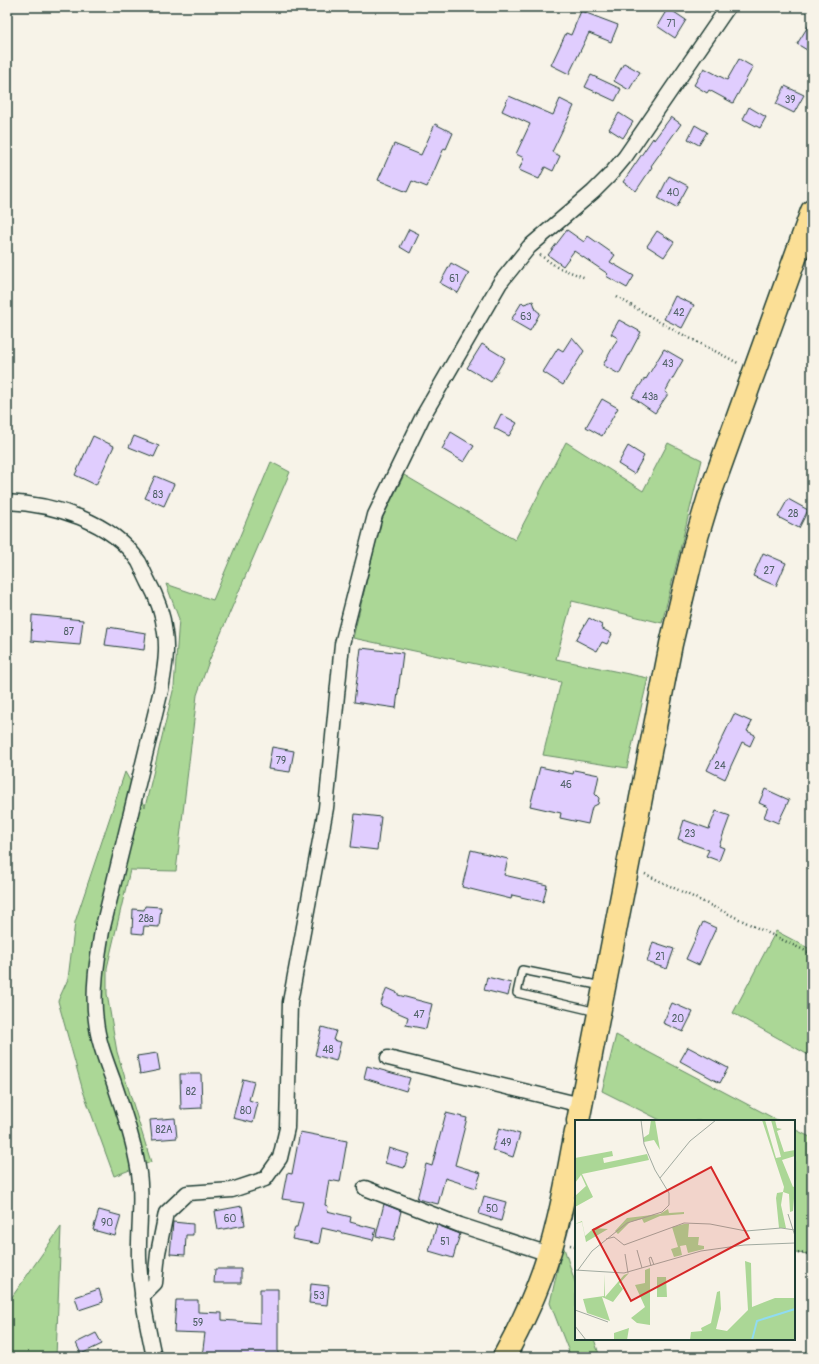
<svg xmlns="http://www.w3.org/2000/svg" width="819" height="1364" viewBox="0 0 819 1364" font-family="Pangolin,sans-serif">
<style>
.green{fill:#abd796;stroke:#658a65}
.building{fill:#e0cdfe;stroke:#1f3d34}
.lines{fill:none;stroke-linecap:round;stroke-linejoin:round}
.service-casing{stroke:#1f3d34;stroke-width:10}
.minor-casing{stroke:#1f3d34;stroke-width:17}
.primary-casing{stroke:#1f3d34;stroke-width:25}
.path{stroke:#1f3d34;stroke-width:2.5;stroke-dasharray:1 3;stroke-linecap:butt}
.service{stroke:#f7f3e8;stroke-width:7}
.minor{stroke:#f7f3e8;stroke-width:14}
.primary{stroke:#fbdf96;stroke-width:22}
.labels{text-anchor:middle;stroke-width:3.5;stroke-linejoin:round;paint-order:stroke}
.number-label{font-size:10px;fill:#4f6166}
.inset-river{fill:none;stroke:#90dbf0;stroke-width:2}
.inset-road{fill:none;stroke:#a1aaa0;stroke-width:1}
.view{fill:#d62828;fill-opacity:0.15;stroke:#d62828;stroke-width:2}
.inset-edge{fill:none;stroke:#1f3d34;stroke-width:2}
</style>
<rect width="100%" height="100%" fill="#f7f3e8"/>
<filter id="ink" filterUnits="userSpaceOnUse"><feTurbulence type="fractalNoise" baseFrequency=".025" numOctaves="2"/><feDisplacementMap in="SourceGraphic" scale="8" xChannelSelector="R" yChannelSelector="G"/><feConvolveMatrix kernelMatrix="1 2 1 2 8 2 1 2 1" color-interpolation-filters="sRGB"/></filter>
<g filter="url(#ink)">
<g class="green">
<polygon points="566,442 643,491 668,443 702,460 662,623 572,601 556,659 648,678 627,768 543,755 561,682 353,638 381,521 404,475 515,540"/>
<polygon points="271,462 290,472 209,661 197,695 176,871 130,870 107,968 107,994 117,1052 151,1162 114,1176 83,1091 58,1001 68,979 75,922 125,772 145,807 174,687 179,619 166,584 213,600"/>
<polygon points="776,931 812,950 812,1057 733,1013"/>
<polygon points="616,1035 779,1121 662,1121 602,1091"/>
<polygon points="794,1129 812,1138 812,1254 794,1253"/>
<polygon points="61,1227 56,1357 7,1357 7,1304"/>
<polygon points="563,1245 576,1285 576,1339 594,1339 600,1357 571,1357 550,1303"/>
</g>
<g class="building">
<polygon points="668,8 686,20 675,38 657,26"/>
<polygon points="581,11 618,25 611,42 589,33 569,74 551,65 566,33 571,35"/>
<polygon points="812,20 812,53 797,44"/>
<polygon points="739,59 753,67 733,103 709,90 707,93 694,85 704,68 727,80"/>
<polygon points="624,63 640,72 629,90 614,81"/>
<polygon points="591,75 621,89 615,101 585,87"/>
<polygon points="785,86 804,95 794,113 776,104"/>
<polygon points="509,96 553,115 560,99 574,106 552,152 560,156 553,171 545,167 539,179 519,170 524,158 516,154 530,124 502,111"/>
<polygon points="749,107 766,117 760,128 743,119"/>
<polygon points="619,113 633,122 623,138 609,129"/>
<polygon points="671,117 681,124 651,166 652,167 636,191 623,182 653,138 654,140"/>
<polygon points="435,124 453,133 446,149 444,148 427,187 412,181 407,192 378,180 394,144 421,155"/>
<polygon points="695,125 707,132 699,145 688,139"/>
<polygon points="669,176 688,186 676,208 658,198"/>
<polygon points="409,229 419,234 410,253 400,247"/>
<polygon points="567,230 584,242 588,236 615,255 610,262 634,276 627,288 606,276 608,274 574,251 563,266 548,255"/>
<polygon points="657,231 674,242 664,257 647,246"/>
<polygon points="451,263 469,273 458,293 440,283"/>
<polygon points="675,296 694,305 682,328 664,319"/>
<polygon points="533,301 536,310 540,313 530,331 511,320 522,302 524,304"/>
<polygon points="619,320 641,332 619,374 603,365 618,338 611,334"/>
<polygon points="572,337 584,351 563,385 543,372 558,348 563,351"/>
<polygon points="482,344 505,358 491,382 467,368"/>
<polygon points="664,349 683,360 665,392 668,394 655,413 632,397 645,378 646,379"/>
<polygon points="602,399 618,408 602,436 586,427"/>
<polygon points="501,414 517,423 509,436 494,428"/>
<polygon points="451,432 474,446 464,462 442,449"/>
<polygon points="93,436 114,446 96,485 75,475"/>
<polygon points="134,436 159,446 154,457 129,447"/>
<polygon points="628,446 644,456 634,474 618,464"/>
<polygon points="155,476 174,484 164,506 145,498"/>
<polygon points="788,499 808,510 799,528 778,517"/>
<polygon points="763,553 786,563 776,586 753,576"/>
<polygon points="32,615 83,620 80,645 31,641"/>
<polygon points="589,618 602,625 601,628 612,634 607,644 602,642 597,651 576,640"/>
<polygon points="108,627 146,633 144,650 105,645"/>
<polygon points="361,648 403,653 396,708 354,702"/>
<polygon points="734,714 752,722 747,731 755,735 750,746 742,742 725,779 707,770"/>
<polygon points="272,747 294,751 290,772 268,769"/>
<polygon points="540,767 573,774 574,770 599,775 595,794 599,798 598,804 592,807 588,824 560,818 561,813 530,806"/>
<polygon points="765,789 789,800 778,823 764,817 768,807 759,803"/>
<polygon points="716,811 730,816 719,846 724,848 719,861 706,856 709,850 678,839 684,820 709,829"/>
<polygon points="355,814 381,817 377,850 351,847"/>
<polygon points="471,850 508,859 504,875 547,885 543,902 512,895 511,899 462,887"/>
<polygon points="145,906 161,907 159,927 144,926 143,934 132,933 133,909 144,910"/>
<polygon points="703,922 716,928 699,965 686,959"/>
<polygon points="653,942 674,949 667,969 647,962"/>
<polygon points="487,977 511,983 508,996 484,990"/>
<polygon points="387,988 398,993 398,995 432,1004 426,1029 406,1025 408,1017 380,1005"/>
<polygon points="672,1003 693,1012 683,1032 663,1023"/>
<polygon points="322,1027 336,1031 333,1040 341,1042 336,1061 315,1055"/>
<polygon points="688,1047 728,1068 720,1083 680,1061"/>
<polygon points="157,1053 160,1070 140,1074 137,1056"/>
<polygon points="367,1066 410,1078 406,1091 364,1078"/>
<polygon points="180,1074 201,1074 202,1108 181,1109"/>
<polygon points="243,1079 254,1082 249,1100 258,1103 253,1123 233,1118"/>
<polygon points="446,1113 467,1118 455,1165 481,1173 476,1188 445,1178 438,1204 417,1199 426,1164 432,1166"/>
<polygon points="175,1118 177,1138 152,1140 150,1120"/>
<polygon points="499,1128 520,1134 513,1157 492,1150"/>
<polygon points="300,1132 347,1141 340,1182 329,1180 325,1205 328,1206 327,1211 351,1217 350,1222 376,1229 373,1240 322,1228 319,1244 292,1239 295,1227 297,1227 303,1202 282,1199 287,1173 292,1174"/>
<polygon points="389,1148 409,1154 404,1168 385,1163"/>
<polygon points="484,1196 506,1202 501,1221 479,1214"/>
<polygon points="384,1204 401,1211 394,1240 376,1236"/>
<polygon points="242,1206 245,1225 218,1230 215,1211"/>
<polygon points="99,1210 121,1216 115,1236 93,1230"/>
<polygon points="173,1222 193,1224 193,1235 186,1235 185,1255 170,1254"/>
<polygon points="437,1225 460,1234 453,1258 429,1251"/>
<polygon points="215,1269 241,1269 241,1283 214,1283"/>
<polygon points="311,1284 329,1286 327,1305 309,1303"/>
<polygon points="99,1289 103,1302 79,1310 75,1297"/>
<polygon points="260,1289 278,1289 278,1357 202,1357 205,1333 174,1332 176,1300 198,1300 198,1312 222,1313 222,1320 260,1323"/>
<polygon points="96,1333 102,1344 81,1354 76,1343"/>
</g>
<g class="lines">
<g class="service-casing">
<polyline id="service" points="597,1012 517,993 522,970 602,986"/>
</g>
<g class="minor-casing">
<g id="minor">
<path d="M7,502C53,504 112,521 139,562C142,568 145,575 148,581C157,597 163,614 165,633C168,652 164,672 161,690L102,931C97,961 92,991 96,1021C98,1041 106,1061 113,1080C123,1110 134,1141 139,1173C143,1201 138,1229 139,1258C140,1291 147,1324 154,1357"/>
<polyline points="388,1058 581,1105"/>
<polyline points="365,1188 460,1225 549,1254"/>
<polyline points="142,1296 155,1283 158,1253 166,1213 187,1193 232,1190 265,1179 280,1158 287,1128 290,1002 326,808 342,644 375,515 423,416 500,283 529,247 593,192 609,176 625,157 728,7"/>
</g>
</g>
<g class="primary-casing">
<g id="primary">
<polyline points="578,1121 671,644 696,540 709,497 812,211"/>
<path d="M504,1357C522,1324 538,1290 549,1254C562,1214 568,1172 576,1132"/>
</g>
</g>
<g class="path">
<polyline points="540,255 557,267 586,278"/>
<polyline points="617,297 672,329 738,363"/>
<polyline points="645,874 812,954"/>
<polyline points="570,1245 576,1246"/>
<polyline points="794,1253 812,1254"/>
</g>
<use href="#service" class="service"/>
<use href="#minor" class="minor"/>
<use href="#primary" class="primary"/>
</g>
</g>
<g class="labels">
<g class="number-label">
<text x="671" y="27">71</text>
<text x="790" y="103">39</text>
<text x="673" y="196">40</text>
<text x="454" y="282">61</text>
<text x="679" y="316">42</text>
<text x="526" y="320">63</text>
<text x="668" y="367">43</text>
<text x="650" y="400">43a</text>
<text x="158" y="498">83</text>
<text x="793" y="517">28</text>
<text x="769" y="574">27</text>
<text x="69" y="635">87</text>
<text x="281" y="764">79</text>
<text x="720" y="769">24</text>
<text x="566" y="788">46</text>
<text x="690" y="837">23</text>
<text x="146" y="922">28a</text>
<text x="660" y="960">21</text>
<text x="419" y="1018">47</text>
<text x="678" y="1022">20</text>
<text x="328" y="1053">48</text>
<text x="191" y="1095">82</text>
<text x="246" y="1114">80</text>
<text x="164" y="1133">82A</text>
<text x="506" y="1146">49</text>
<text x="492" y="1212">50</text>
<text x="230" y="1222">60</text>
<text x="107" y="1226">90</text>
<text x="445" y="1245">51</text>
<text x="319" y="1299">53</text>
<text x="198" y="1326">59</text>
</g>
</g>
<g transform="translate(575 1120)">
<rect width="220" height="220" fill="#f7f3e8"/>
<path d="M76,0H80L85,30L79,20L69,22L68,18L74,14ZM187,0H190L201,38L206,37L196,0H200L202,8L207,9L202,11L209,32L220,30V36L207,40L218,67L220,66L218,91L215,92L214,74L208,72L206,85L211,108H204L201,78L202,73L208,72L209,67ZM37,31L38,36L28,38L29,43L72,34L74,40L7,54L18,77L0,87V76L11,66L6,55L0,63V38ZM93,89L94,93L109,92V94L85,96L69,103L67,99L55,102L43,114L40,111L52,98L85,94ZM7,101L10,116L19,108L33,109L11,122L7,102L0,104ZM109,104H114L113,117H124L123,125L129,126V129L113,133L111,125L105,126L107,135L99,137L96,129L103,127L97,107ZM170,141L176,143L177,187L200,178H220V220H115L116,212L127,211L126,208L136,203L142,172L145,171L146,189L141,209L152,211L173,190ZM75,148V205L62,203L56,198L70,187L60,165L70,163V150ZM54,153L44,164L48,169L38,182L27,177L35,201L12,193L8,179L29,176V154L30,177L49,155ZM82,157H91L92,177H82ZM54,208L52,220H39V213Z" fill="#abd796"/>
<path class="inset-river" d="M177,220L182,201L220,189"/>
<path class="inset-road" d="M85,58L115,21L141,0M213,94L220,116M31,119L39,117L49,125L109,103L135,104L171,111L206,108L220,110M62,130L67,148M50,134L53,153M76,146L74,138L76,137L79,145M0,150L49,153L126,131L169,125L220,123M3,150L17,131L52,103L87,92L94,85V73L80,50L69,24L66,0M0,190L33,202M0,206L11,220"/>
<path class="view" d="M136,47L174,118L56,181L18,110Z"/>
<rect width="220" height="220" class="inset-edge"/>
</g>
<rect width="819" height="1364" fill="none" stroke="#f7f3e8" stroke-width="24"/>
<rect x="12" y="12" width="795" height="1340" fill="none" stroke="#1f3d34" stroke-width="1.5" filter="url(#ink)"/>
</svg>
